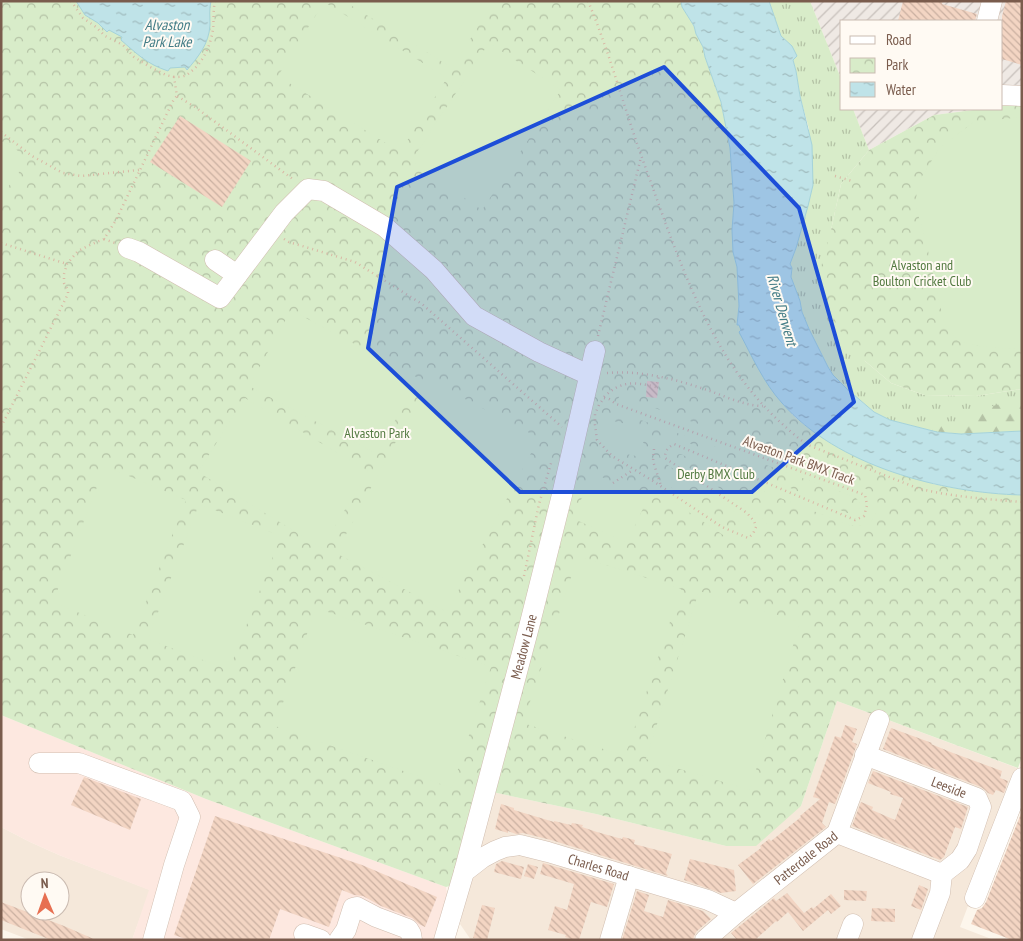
<svg xmlns="http://www.w3.org/2000/svg" width="1023" height="941" viewBox="0 0 1023 941" font-family="'PT Sans Narrow',sans-serif">
<style>
.residential{fill:#f5e8da;fill-rule:evenodd}
.commercial{fill:#fde8e0}
.industrial{fill:url(#industrial-furrows)}
.grass{fill:url(#grass-tufts)}
.forest{fill:url(#forest-firs)}
.park{fill:url(#park-crowns)}
.pitch{fill:#d8ecc9}
.water{fill:url(#water-ripples);stroke:#a5d3da}
.building{fill:url(#building-back-hatch)}
.lines{fill:none;stroke-linecap:round;stroke-linejoin:round}
.minor-casing{stroke:#d1beb0;stroke-width:21}
.path{stroke:#d9b8a5;stroke-width:2.5;stroke-dasharray:1 4;stroke-linecap:butt}
.minor{stroke:#fff;stroke-width:20}
.marked{fill:#1d4ed8;fill-opacity:0.2;stroke:#1d4ed8;stroke-width:4;stroke-linejoin:round}
.labels{text-anchor:middle;stroke-width:4;stroke-linejoin:round;paint-order:stroke}
.park-label{font-size:14px;fill:#537a41;stroke:#fffaf3}
.street-label{font-size:14px;fill:#7a5c4d;stroke:#fffaf3}
.water-label{font-size:15px;font-style:italic;fill:#437c86;stroke:#fffaf3}
</style>
<defs>
<pattern id="industrial-furrows" width="10" height="10" patternUnits="userSpaceOnUse" patternTransform="scale(1.25)"><rect width="10" height="10" fill="#efe9e4"/><path d="M-1 1l2-2M0 10L10 0M9 11l2-2" fill="none" stroke="#c7c0bb"/></pattern>
<pattern id="grass-tufts" width="24" height="20" patternUnits="userSpaceOnUse" patternTransform="scale(1.25)"><rect width="24" height="20" fill="#d8ecc9"/><path d="M3 7l-1-3M5 7V3M7 7l1-3M15 17l-1-3M17 17v-4M19 17l1-3" fill="none" stroke="#b4c2a5"/></pattern>
<pattern id="forest-firs" width="22" height="20" patternUnits="userSpaceOnUse" patternTransform="scale(1.25)"><rect width="22" height="20" fill="#d8ecc9"/><path d="M5 1l3.5 6h-7zM16 11l3.5 6h-7z" fill="#b4c2a5"/></pattern>
<pattern id="park-crowns" width="20" height="18" patternUnits="userSpaceOnUse" patternTransform="scale(1.25)"><rect width="20" height="18" fill="#d8ecc9"/><path d="M2 6a3 3 0 1 1 6 0M12 15a3 3 0 1 1 6 0" fill="none" stroke="#b4c2a5"/></pattern>
<pattern id="water-ripples" width="26" height="14" patternUnits="userSpaceOnUse" patternTransform="scale(1.25)"><rect width="26" height="14" fill="#bfe3e8"/><path d="M2 4q2-2 4 0t4 0M15 11q2-2 4 0t4 0" fill="none" stroke="#a0bbbe"/></pattern>
<pattern id="building-back-hatch" width="6" height="6" patternUnits="userSpaceOnUse" patternTransform="scale(1.25)"><rect width="6" height="6" fill="#f3d5c3"/><path d="M-1 5l2 2M0 0l6 6M5-1l2 2" fill="none" stroke="#cab0a1"/></pattern>
</defs>
<rect width="100%" height="100%" fill="#fdf6ec"/>
<g class="residential">
<polygon points="837,701 1020,769 960,927 994,940 471,940 460,924 469,880 492,792 596,814 726,846 801,806"/>
<path d="M1,827L30,842L59,855L150,890L132,940H30L1,929ZM30,881H60V911H30Z"/>
</g>
<polygon class="commercial" points="1,715 206,799 446,887 447,894 436,940 132,940 149,890 59,855 30,842 1,827"/>
<g class="industrial">
<polygon points="810,1 1022,1 1022,103 1002,106 1002,21 842,21 842,81"/>
<polygon points="853,109 981,109 934,115 869,150"/>
</g>
<polygon class="grass" points="769,1 810,1 842,81 842,109 853,109 869,150 841,184 831,230 865,361 891,383 924,395 976,396 1022,389 1022,431 937,432 890,420 874,412 846,388 833,375 828,367 809,329 802,312 800,301 791,277 792,268 790,264 796,248 801,230 809,129 800,96 796,71 793,60 792,46 781,36"/>
<polygon class="forest" points="1022,400 1022,431 961,434 932,431 937,424 959,423 968,418 975,411 1007,402"/>
<g class="park">
<path d="M1,1H681L682,7L694,26L696,34L703,47L705,57L721,102L730,148L734,203L732,230L737,267L739,306L737,325L739,324L742,331L782,403L796,418L807,427L933,484C962,490 992,494 1022,495V757L1018,768L837,701L801,806L756,846H726L596,814L492,792L469,880L446,887L206,799L1,715Z"/>
<polygon points="1022,103 1022,389 976,396 924,395 891,383 865,361 837,327 817,282 831,230 841,184 869,150 934,115 981,109 1002,109 1002,106"/>
</g>
<g class="pitch">
<polygon points="344,1 494,1 452,68"/>
<polygon points="324,2 447,78 400,152 278,76"/>
<polygon points="489,43 561,90 482,210 411,161"/>
<polygon points="1022,117 1022,347 1010,349 979,346 958,341 944,323 925,237 915,205 919,181 939,149 956,135 974,122"/>
<polygon points="1,141 11,145 25,157 18,162 19,174 1,195"/>
<polygon points="291,310 418,378 377,454 249,386"/>
<polygon points="429,380 539,438 447,612 336,553"/>
<path d="M620,395L849,480C871,491 890,498 869,524L858,526L849,525L719,474L681,454L675,455V458L680,462L759,514L767,524V532L757,542L750,545L732,541L659,492L665,483L728,527L735,526L739,521L738,514L662,461C658,452 658,448 663,440L670,438L684,441L847,513C860,514 865,507 855,497L613,410Z"/>
<polygon points="245,398 368,471 322,548 198,472"/>
<path d="M608,420L645,428L648,430L649,433L648,439L643,442L646,448L644,454C643,455 642,456 640,456C634,457 607,449 603,445C599,441 598,436 599,430C600,424 602,421 608,420Z"/>
<polygon points="105,466 186,500 133,635 53,602"/>
<polygon points="594,473 647,500 627,543 572,518"/>
<polygon points="199,504 281,536 229,670 148,639"/>
<polygon points="578,556 681,589 625,756 523,723"/>
<polygon points="699,591 800,622 750,790 646,759"/>
<polygon points="316,608 491,667 452,788 275,726"/>
</g>
<g class="water">
<path d="M76,1H211C209,9 210,17 210,25C209,44 198,57 187,70L185,67L170,68L168,71C147,64 137,54 121,40L122,37L109,30L107,32L98,23L85,15Z"/>
<path d="M681,1H769L781,36L792,46L797,56L793,60L796,71L800,96L812,145L813,185L808,206L796,248L790,264L792,268L791,277L800,301L802,312L809,329L828,367L833,375L846,388L874,412L890,420L937,432L961,434L1022,431V495C941,493 837,466 782,403C763,382 752,356 739,332L741,330L739,325H737L739,306L737,267L733,252L732,230L734,203L730,148L721,102L705,57L703,47L696,34L694,26L682,7Z"/>
</g>
<g class="building">
<polygon points="903,1 943,1 942,4 977,14 975,21 898,21"/>
<polygon points="1006,1 1022,1 1022,65 1002,59 1002,16"/>
<polygon points="180,116 251,161 222,207 150,162"/>
<polygon points="647,381 659,382 657,398 646,397"/>
<polygon points="845,725 857,729 852,742 857,744 835,804 829,802 822,823 826,827 753,884 738,865 761,848 760,846 769,839 771,841 801,817 800,816 820,799 813,797 835,736 841,738"/>
<polygon points="891,728 932,743 931,744 953,753 1002,771 1000,778 1008,781 1004,793 996,790 993,795 988,793 985,790 981,787 883,749"/>
<polygon points="873,771 968,807 961,829 955,827 944,857 940,860 852,826 861,802 873,807 872,810 895,820 903,798 890,794 891,792 868,783"/>
<polygon points="84,777 141,799 130,830 71,805"/>
<polygon points="501,804 514,808 514,810 554,822 554,821 571,825 572,823 583,825 582,827 597,832 622,839 623,837 635,840 634,844 672,854 666,873 668,876 551,840 523,833 516,834 508,831 508,833 495,829"/>
<polygon points="1022,811 1022,940 1012,940 971,924 977,910 982,908 986,902"/>
<polygon points="215,816 362,865 437,897 425,927 419,924 412,918 381,906 363,896 354,895 342,890 329,927 280,909 269,940 189,940 174,935"/>
<polygon points="690,859 734,870 736,891 721,893 684,880"/>
<polygon points="502,861 524,867 521,879 494,872 496,864"/>
<polygon points="543,863 614,884 607,907 591,902 579,940 574,940 565,937 566,935 548,930 555,906 567,910 574,884 540,874"/>
<polygon points="528,864 538,867 534,879 524,876"/>
<polygon points="919,885 928,889 921,910 911,906"/>
<polygon points="844,890 867,891 866,901 844,900"/>
<polygon points="637,891 649,895 644,911 663,917 668,900 703,911 711,919 697,931 694,936 693,940 622,940"/>
<polygon points="787,893 804,913 812,907 813,909 831,894 841,906 831,914 828,910 803,931 788,912 777,922 776,921 755,940 737,940 731,933 774,898 776,901"/>
<polygon points="1,902 64,926 96,940 51,940 1,920"/>
<polygon points="482,905 495,908 487,940 473,938"/>
<polygon points="872,908 895,909 895,922 871,921"/>
</g>
<g class="lines">
<g class="minor-casing">
<g id="minor">
<polyline points="987,21 992,1"/>
<polyline points="1002,95 1022,96"/>
<polyline points="128,248 139,252 220,298 284,213 308,189 324,191 385,227 434,270 474,316 539,352 589,375"/>
<polyline points="215,260 237,275"/>
<path id="s1" d="M865,755L977,798L981,807L967,849L960,860L942,874"/>
<polyline points="39,763 79,763 182,801 190,817 174,865 153,940"/>
<polyline points="837,833 942,874"/>
<path id="s2" d="M464,872L482,858L495,851L505,847L520,845L548,852L708,900L736,913"/>
<polyline points="975,898 1022,778"/>
<polyline points="304,934 321,940"/>
<polyline points="339,940 346,930 353,908 357,907 376,917 408,929 411,934 412,940"/>
<path id="s3" d="M444,940L464,872L530,623L562,495L595,351"/>
<polyline points="610,940 629,876"/>
<path id="s4" d="M705,940L736,913L837,833L879,720"/>
<polyline points="847,940 853,924"/>
<polyline points="922,940 940,893 942,874"/>
</g>
</g>
<g class="path">
<polyline points="71,1 83,18 96,27 105,36 123,45 134,57 150,67 166,75 174,77"/>
<path d="M215,1C213,10 214,20 213,29C211,44 203,64 189,73C185,77 179,77 174,77L177,96L195,107L294,180"/>
<path d="M588,1C609,51 623,104 641,155C650,180 659,205 668,230C694,299 723,369 779,421C788,429 797,438 808,445L917,488C951,497 987,499 1022,502"/>
<polyline points="1,132 32,156 63,173 81,176 139,170"/>
<polyline points="835,176 852,181"/>
<polyline points="104,239 115,243"/>
<polyline points="284,239 289,242 355,262 422,304 562,427"/>
<polyline points="1,243 67,264"/>
<polyline points="598,336 641,157"/>
<path d="M607,373C640,370 675,379 707,390C725,396 744,406 763,406"/>
<path d="M604,397C621,380 635,382 656,387L659,376"/>
<path d="M604,398L609,399L616,404L865,495L867,505L864,516L855,520L674,444C667,448 665,451 665,458L747,513L754,521L756,527L753,534L748,538L722,527L653,481L612,456L597,440L595,425V414L599,405Z"/>
<polyline points="1,427 68,294 68,290 64,283 64,274 67,264 78,251 92,244 104,239 116,220 174,99 177,96"/>
<polyline points="654,449 653,461 661,486"/>
<polyline points="613,483 633,470"/>
<polyline points="524,576 539,504 552,460"/>
</g>
<use href="#minor" class="minor"/>
</g>
<path class="marked" d="M664,67L799,208L854,402L752,492H520L368,348L397,187Z"/>
<g class="labels">
<g class="park-label">
<text x="922" y="270">Alvaston and<tspan x="922" dy="16">Boulton Cricket Club</tspan></text>
<text x="377" y="438">Alvaston Park</text>
<text x="716" y="479">Derby BMX Club</text>
</g>
<g class="street-label">
<text transform="translate(799 460) rotate(20)" y="5">Alvaston Park BMX Track</text>
<text dy="5" stroke="none"><textPath href="#s3" startOffset="304">Meadow Lane</textPath></text>
<text dy="5" stroke="none"><textPath href="#s1" startOffset="90">Leeside</textPath></text>
<text dy="5" stroke="none"><textPath href="#s4" startOffset="130">Patterdale Road</textPath></text>
<text dy="5" stroke="none"><textPath href="#s2" startOffset="145">Charles Road</textPath></text>
</g>
<g class="water-label">
<text x="167" y="30">Alvaston<tspan x="167" dy="17">Park Lake</tspan></text>
<text transform="translate(782 310) rotate(74)" y="5">River Derwent</text>
</g>
</g>
<rect width="1023" height="941" fill="none" stroke="#7a5c4d" stroke-width="5"/>
<rect x="840" y="20" width="162" height="90" fill="#fffaf3" stroke="#cabbb1"/>
<rect x="850" y="36" width="25" height="8" fill="#ffffff" stroke="#cabbb1"/>
<text x="886" y="45" font-size="15" fill="#7a5c4d">Road</text>
<rect x="850" y="58" width="25" height="15" fill="url(#park-crowns)" stroke="#cabbb1"/>
<text x="886" y="70" font-size="15" fill="#7a5c4d">Park</text>
<rect x="850" y="82" width="25" height="15" fill="url(#water-ripples)" stroke="#cabbb1"/>
<text x="886" y="95" font-size="15" fill="#7a5c4d">Water</text>
<g transform="translate(45 896) rotate(358)"><circle r="24" fill="#fffaf3" stroke="#cabbb1"/>
<path d="M0-4L9 19L0 12L-9 19Z" fill="#e76f51"/>
<text y="-8" font-size="14" font-weight="bold" text-anchor="middle" fill="#7a5c4d">N</text>
</g>
</svg>
